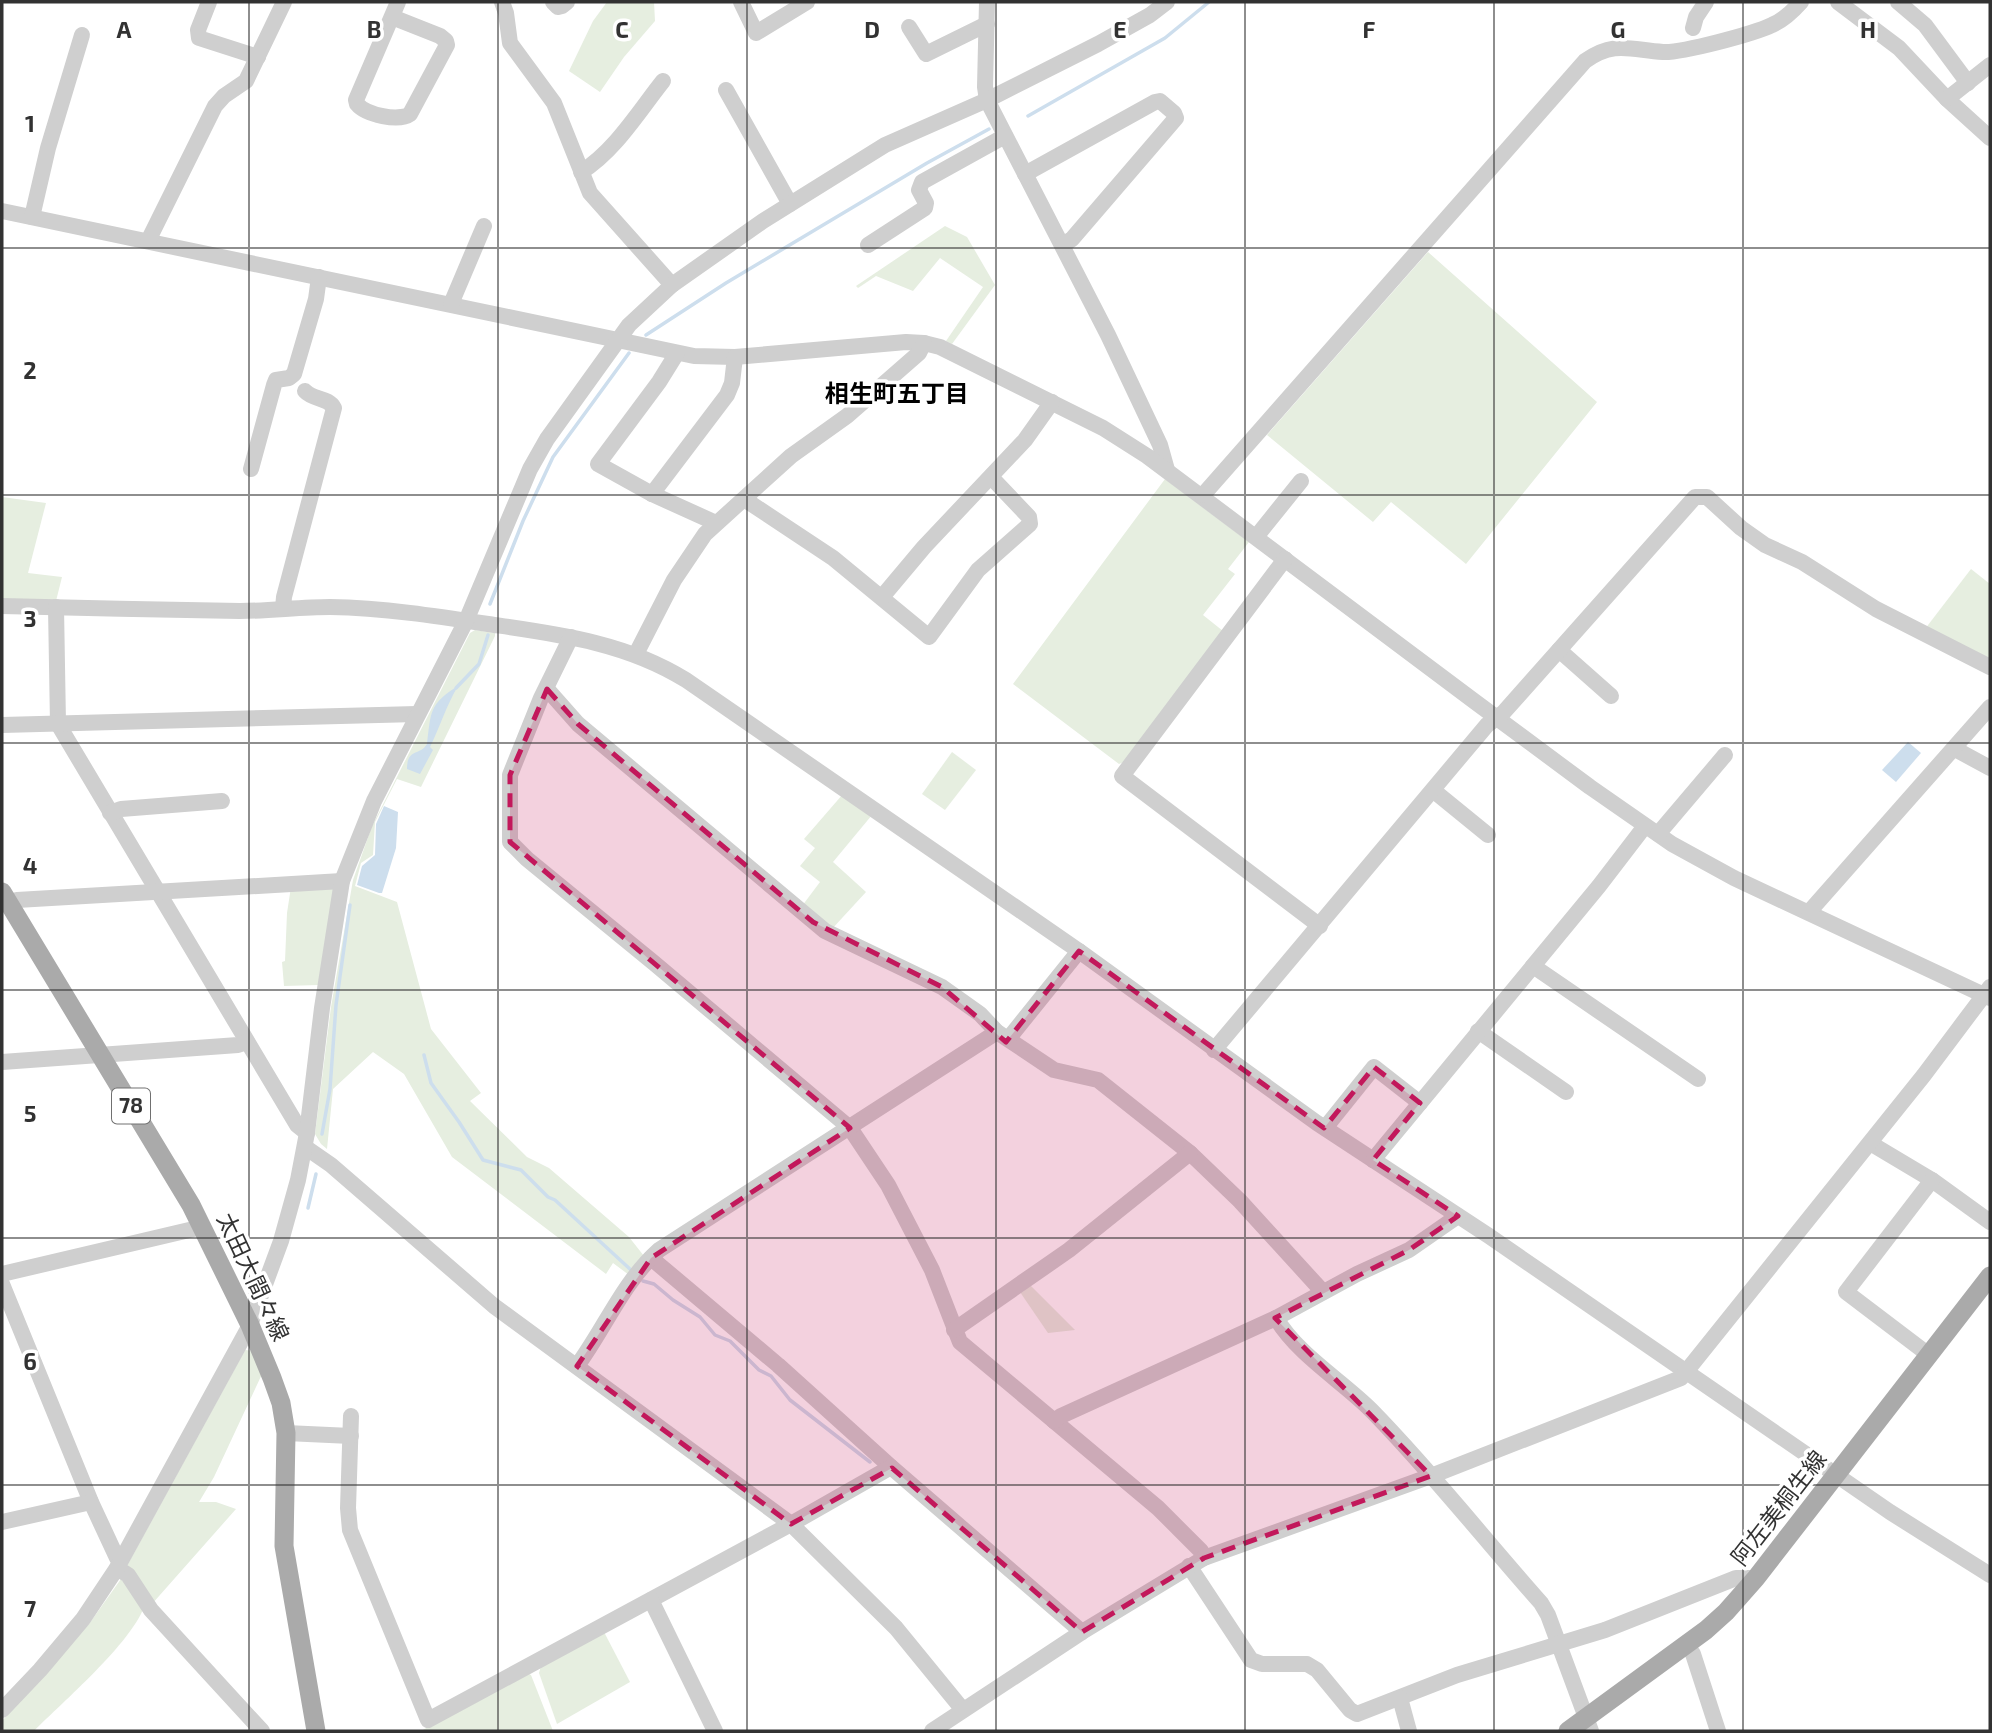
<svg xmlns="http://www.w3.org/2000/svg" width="1992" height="1733" viewBox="0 0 1992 1733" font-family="'Exo 2','Noto Sans JP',sans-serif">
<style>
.green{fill:#e6eee0}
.water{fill:#cddeed}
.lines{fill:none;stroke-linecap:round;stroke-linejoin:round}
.stream{stroke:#cddeed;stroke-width:3.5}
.minor{stroke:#cfcfcf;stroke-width:16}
.major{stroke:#aaa;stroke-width:19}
.marked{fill:#c2185b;fill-opacity:0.2;stroke:#c2185b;stroke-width:5;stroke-dasharray:14 9;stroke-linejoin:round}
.grid{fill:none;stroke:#323232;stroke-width:2;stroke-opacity:0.55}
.labels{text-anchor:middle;stroke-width:7;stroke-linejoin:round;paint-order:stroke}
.shield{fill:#fff;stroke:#707070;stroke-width:2}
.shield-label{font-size:21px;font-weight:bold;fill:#323232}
.street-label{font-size:23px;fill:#323232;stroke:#fff}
.neighbourhood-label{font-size:24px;font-weight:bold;fill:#000;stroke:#fff}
.grid-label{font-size:23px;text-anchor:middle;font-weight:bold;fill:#323232;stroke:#fff;stroke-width:7;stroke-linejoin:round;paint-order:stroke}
</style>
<rect width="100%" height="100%" fill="#fff"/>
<g class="green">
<polygon points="607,2 654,2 655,21 624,57 600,92 569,71 593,21"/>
<polygon points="945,226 967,237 995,285 952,344 946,341 983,287 940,258 913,291 876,276 858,288 856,286"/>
<polygon points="1428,252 1597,402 1466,564 1391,502 1373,522 1267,435"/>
<polygon points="1165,479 1249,542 1228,569 1235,574 1203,615 1223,631 1124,762 1119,764 1013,684"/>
<polygon points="2,497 46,503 28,573 62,577 56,601 2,599"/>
<polygon points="1971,569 1990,584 1990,660 1925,629"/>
<polygon points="475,630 495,633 495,636 421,787 397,779 375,822 373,855 361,863 355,886 397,902 431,1029 481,1093 470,1101 527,1157 549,1168 629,1237 644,1256 629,1275 613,1263 606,1274 452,1157 404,1074 373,1052 333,1089 327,1149 321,1144 315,1134 331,1007 353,880 372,826 470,633"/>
<polygon points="952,752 976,770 945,810 922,794"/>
<polygon points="843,794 872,815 833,862 866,892 831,930 802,906 820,882 800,866 815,848 804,839"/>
<polygon points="291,887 336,889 319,985 284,986 282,962 285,961 287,913"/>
<polygon points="1030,1285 1075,1330 1048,1333 1020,1292"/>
<polygon points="245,1350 255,1351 263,1372 214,1477 199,1502 216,1502 236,1509 152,1604 128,1568 128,1564"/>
<path d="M121,1579L144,1607C131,1643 63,1702 34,1731H2V1721L89,1624Z"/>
<polygon points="604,1632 630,1682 557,1724 539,1673 541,1666"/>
<polygon points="527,1673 531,1675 553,1731 421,1731"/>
</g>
<g class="water">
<path d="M458,686C446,706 440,727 430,747L433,750L420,774L407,769C407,748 420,756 427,744C431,712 429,704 458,686Z"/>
<polygon points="1908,742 1921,753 1896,782 1882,770"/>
<polygon points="384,806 398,812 396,848 382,893 379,893 357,885 362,866 375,855 376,824"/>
</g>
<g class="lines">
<g class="stream">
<polyline points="1028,116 1165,38 1209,2"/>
<polyline points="646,335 726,283 927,163 989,129"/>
<polyline points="490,604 523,521 553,457 629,353"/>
<polyline points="456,688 479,664 488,635"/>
<polyline points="424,1055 431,1083 459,1122 483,1160 521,1170 548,1197 555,1200 631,1270"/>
<polyline points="322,1134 330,1089 336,1005 350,905"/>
<polyline points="308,1208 316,1174"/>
<polyline points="643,1281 654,1284 673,1300 700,1317 715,1335 730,1341 759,1370 771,1376 790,1400 870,1462"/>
</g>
<g class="minor">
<polyline points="209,2 198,30 199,38 258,57"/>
<polyline points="502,2 506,13 510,43 554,103 590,193 672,285"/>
<polyline points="553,2 558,7 562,6 567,2"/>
<polyline points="741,2 756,33 807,2"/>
<polyline points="987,2 985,87 987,100 1108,335 1160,445 1167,470"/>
<polyline points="1838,2 1899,48 1947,99 1990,138"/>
<polyline points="1898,2 1925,25 1968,83"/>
<path d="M392,17L440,36L446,41L447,45L410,114C399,122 366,115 357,104L356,100L398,2"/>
<polyline points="909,27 926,54 987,24"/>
<polyline points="1693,28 1696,17 1706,2"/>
<polyline points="726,90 790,204"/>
<polyline points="1947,99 1990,65"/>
<path d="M581,172C615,151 639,111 663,81"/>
<polyline points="1025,174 1155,102 1160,101 1174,113 1176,118 1072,239 1063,245"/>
<polyline points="2,211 694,356 735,357 906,342 924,343 940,347 1103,428 1147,456 1474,701 1590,787 1672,844 1734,878 1990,998"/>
<polyline points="32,217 48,148 82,35"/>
<polyline points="148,241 215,106 224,96 246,81 284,2"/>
<polyline points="868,245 925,208 926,203 919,190 922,182 1005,136"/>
<polyline points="451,304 484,226"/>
<polyline points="677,353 659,382 598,464 652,494 716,523"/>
<polyline points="251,469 274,385 276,380 289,378 294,374 316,299 319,277"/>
<polyline points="652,494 727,395 732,383 735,357"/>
<path d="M1203,495L1585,61C1614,40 1631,50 1663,52C1682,53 1753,34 1772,25C1784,20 1793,11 1801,2"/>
<polyline points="744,499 833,558 929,637 978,570 1030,524 1029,517 991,477"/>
<polyline points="1256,537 1301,481"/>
<polyline points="1285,559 1122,776 1320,926"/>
<polyline points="882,597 924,547 1025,440 1052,402"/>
<path d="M2,606C81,608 161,610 240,611C270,611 300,607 330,607C384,608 436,616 488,624C557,634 625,642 686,680L1079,951L1317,1123L1489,1236L1890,1512L1990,1575"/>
<polyline points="56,607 58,724 297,1125 307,1133"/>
<path d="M283,609L284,597L334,408C328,397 313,400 305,391"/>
<polyline points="571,637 541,698 510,775 510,842 527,859 654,963 850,1128 888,1185 932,1270 960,1342 1158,1508 1201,1551 1204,1558"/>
<polyline points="1559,650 1611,696"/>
<polyline points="636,654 674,580 705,534 791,456 847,416 919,353 924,343"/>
<polyline points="547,689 578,724 825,931 942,987 980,1014 997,1032 1054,1070 1098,1080 1190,1153 1240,1201 1323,1292"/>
<polyline points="2,725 417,714"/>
<polyline points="1955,749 1990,768"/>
<polyline points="1434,791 1488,835"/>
<polyline points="110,813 121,809 222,801"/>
<polyline points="1658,834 1725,755"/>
<polyline points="8,902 17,900 342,881"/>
<polyline points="1809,912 1990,707"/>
<polyline points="1533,966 1698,1079"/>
<polyline points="1478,1031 1566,1092"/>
<polyline points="1009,1038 1079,951"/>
<polyline points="1214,1050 1487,725 1503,713 1695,497 1707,497 1741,528 1765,545 1802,562 1876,609 1990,667"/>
<polyline points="2,1062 238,1045 247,1042"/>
<polyline points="1325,1128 1374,1067 1420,1103"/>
<polyline points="1870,1143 1932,1180 1990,1222"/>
<polyline points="305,1147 331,1165 494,1306 791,1524 896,1628 963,1710"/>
<polyline points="1373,1160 1599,886 1645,826"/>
<polyline points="651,1258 778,1365 891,1467 1082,1632"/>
<polyline points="2,1274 202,1227"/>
<polyline points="2,1284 91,1502 117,1558 120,1561"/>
<path d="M1276,1318C1297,1354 1342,1381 1371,1410C1431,1471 1484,1539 1541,1603L1548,1615L1591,1731"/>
<polyline points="954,1330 1069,1250 1190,1153"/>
<polyline points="1929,1355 1846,1292 1932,1180"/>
<path d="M577,1366C605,1328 623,1282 659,1250L997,1032"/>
<polyline points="351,1416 348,1508 350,1530 428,1720 791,1524 891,1467"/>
<polyline points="1054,1421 1061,1416 1276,1318 1357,1274 1409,1250 1458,1216"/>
<polyline points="286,1433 351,1436"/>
<polyline points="2,1522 91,1502"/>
<polyline points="1189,1566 1251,1660 1262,1664 1307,1664 1317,1670 1350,1710 1357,1714 1457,1675 1605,1630 1736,1578 1756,1578"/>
<polyline points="117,1568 128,1575 151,1610 262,1731"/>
<polyline points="651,1600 715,1731"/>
<polyline points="1687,1645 1693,1654 1718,1731"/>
<polyline points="1400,1698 1409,1731"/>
<polyline points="2,1710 40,1670 83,1619 117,1568 250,1325 281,1241 298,1180 307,1133 322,1008 342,881 374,801 466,621 530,469 547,439 629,325 672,285 763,221 885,145 987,100 1098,44 1150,15 1167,2"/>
<polyline points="932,1731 1082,1632 1204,1558 1431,1476 1681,1378 1924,1075 1990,987"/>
</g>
<g class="major">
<polyline points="2,892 191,1205 250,1325 272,1378 281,1403 286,1433 284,1546 316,1731"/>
<polyline points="1568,1731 1706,1630 1726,1612 1756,1578 1990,1276"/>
</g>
</g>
<path class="marked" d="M547,689L578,724L813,922L942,987L1006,1042L1079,951L1324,1128L1374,1067L1420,1103L1373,1160L1458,1216L1409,1250L1275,1318L1431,1476L1204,1558L1082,1632L892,1468L791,1524L577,1366L651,1258L850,1128L510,842V775Z"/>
<path class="grid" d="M249,2V1731M498,2V1731M747,2V1731M996,2V1731M1245,2V1731M1494,2V1731M1743,2V1731M2,248H1990M2,495H1990M2,743H1990M2,990H1990M2,1238H1990M2,1485H1990"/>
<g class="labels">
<rect class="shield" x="112" y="1088.5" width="38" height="35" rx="5"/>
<g class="shield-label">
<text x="131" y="1113">78</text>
</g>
<g class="street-label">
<text transform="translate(253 1277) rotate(65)" y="8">太田大間々線</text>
<text transform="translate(1779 1508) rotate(-52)" y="8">阿左美桐生線</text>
</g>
<g class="neighbourhood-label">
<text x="897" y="402">相生町五丁目</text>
</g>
</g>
<g class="grid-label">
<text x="124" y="38">A</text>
<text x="374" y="38">B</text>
<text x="622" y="38">C</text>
<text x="872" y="38">D</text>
<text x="1120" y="38">E</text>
<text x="1369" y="38">F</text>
<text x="1618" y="38">G</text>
<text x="1868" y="38">H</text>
<text x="30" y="132">1</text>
<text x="30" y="379">2</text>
<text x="30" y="627">3</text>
<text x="30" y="874">4</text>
<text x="30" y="1122">5</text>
<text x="30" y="1370">6</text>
<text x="30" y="1617">7</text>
</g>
<rect width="1992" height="1733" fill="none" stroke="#323232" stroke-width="7"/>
</svg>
